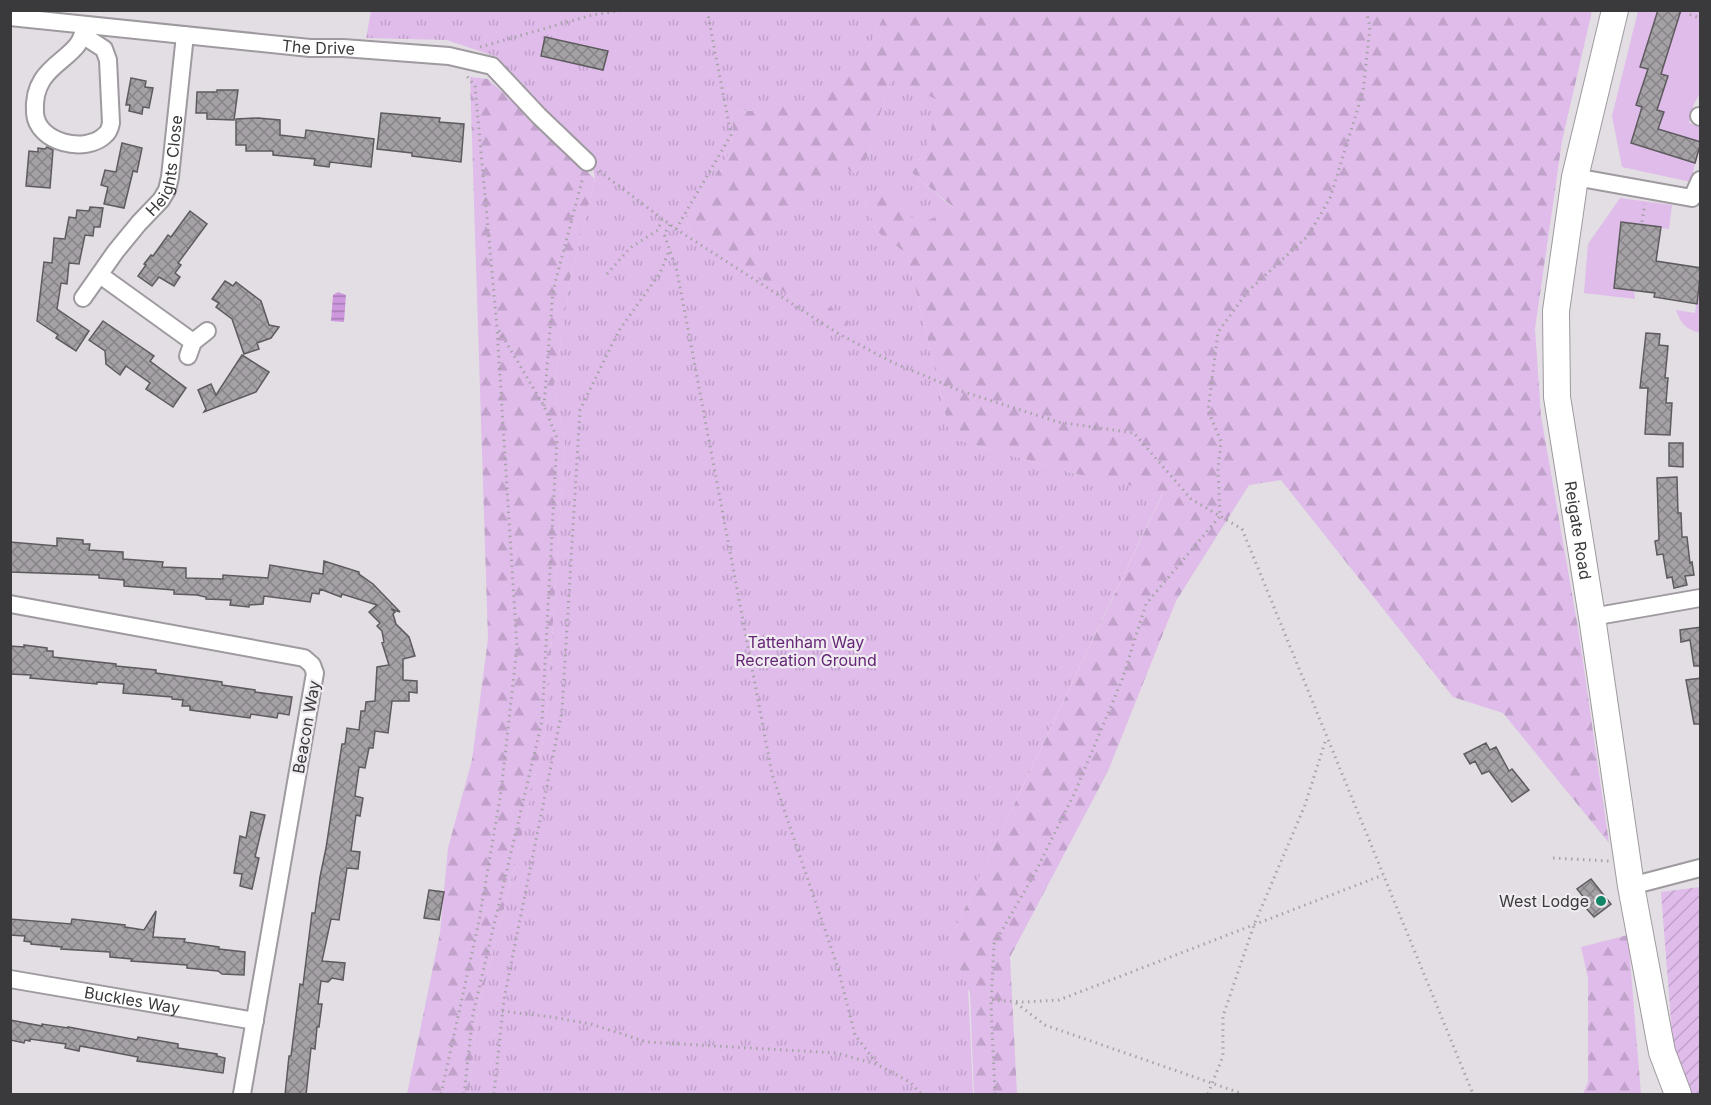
<svg xmlns="http://www.w3.org/2000/svg" width="1711" height="1105" viewBox="0 0 1711 1105" font-family="Inter,sans-serif">
<style>
.grass{fill:#dfbcea}
.forest{fill:url(#forest-firs)}
.park{fill:url(#park-tufts)}
.garden{fill:url(#garden-furrows)}
.water{fill:url(#water-rules)}
.building{fill:url(#building-cross-hatch);stroke:#5e5b5f;stroke-width:1.5}
.lines{fill:none;stroke-linecap:round;stroke-linejoin:round}
.minor-casing{stroke:#9e9a9f;stroke-width:20}
.highway-casing{stroke:#9e9a9f;stroke-width:28}
.path{stroke:#a7a4a8;stroke-width:3;stroke-dasharray:1.5 4.5;stroke-linecap:butt}
.minor{stroke:#fff;stroke-width:16}
.highway{stroke:#fff;stroke-width:26}
.poi-dot{fill:#138767;stroke:#efebf0;stroke-width:2}
.labels{text-anchor:middle;stroke-width:4.5;stroke-linejoin:round;paint-order:stroke}
.street-label{font-size:16px;fill:#3a393b;stroke:#efebf0}
.park-label{font-size:16px;fill:#662677;stroke:#efebf0}
.poi-label{font-size:16px;fill:#3a393b;stroke:#efebf0;text-anchor:end}
</style>
<defs>
<pattern id="forest-firs" width="22" height="20" patternUnits="userSpaceOnUse" patternTransform="scale(1.5)"><rect width="22" height="20" fill="#dfbcea"/><path d="M5 1l3.5 6h-7zM16 11l3.5 6h-7z" fill="#c0a2ca"/></pattern>
<pattern id="park-tufts" width="24" height="20" patternUnits="userSpaceOnUse" patternTransform="scale(1.5)"><rect width="24" height="20" fill="#dfbcea"/><path d="M3 7l-1-3M5 7V3M7 7l1-3M15 17l-1-3M17 17v-4M19 17l1-3" fill="none" stroke="#c0a2ca"/></pattern>
<pattern id="garden-furrows" width="10" height="10" patternUnits="userSpaceOnUse" patternTransform="scale(1.5)"><rect width="10" height="10" fill="#dfbcea"/><path d="M-1 1l2-2M0 10L10 0M9 11l2-2" fill="none" stroke="#c0a2ca"/></pattern>
<pattern id="water-rules" width="6" height="5" patternUnits="userSpaceOnUse" patternTransform="scale(1.5)"><rect width="6" height="5" fill="#cd98dd"/><path d="M0 2.5h6" fill="none" stroke="#a77db4"/></pattern>
<pattern id="building-cross-hatch" width="8" height="8" patternUnits="userSpaceOnUse" patternTransform="scale(1.5)"><rect width="8" height="8" fill="#a5a1a6"/><path d="M0 0l8 8M0 8l8-8" fill="none" stroke="#878488"/></pattern>
</defs>
<rect width="100%" height="100%" fill="#e2dee3"/>
<g class="grass">
<polygon points="1638,11 1658,11 1640,66 1648,69 1636,105 1642,107 1631,143 1695,163 1691,182 1622,167 1612,116"/>
<polygon points="1681,11 1700,11 1700,93 1694,104 1689,123 1700,127 1700,142 1658,129 1664,112 1657,109 1668,77 1661,74"/>
<polygon points="1620,198 1672,205 1669,229 1621,222 1614,288 1634,290 1635,299 1584,293 1588,244"/>
<path d="M1700,281V333C1686,329 1681,324 1676,310L1695,313Z"/>
</g>
<g class="forest">
<polygon points="886,11 1592,11 1562,141 1535,329 1541,416 1579,634 1609,843 1503,713 1453,697 1281,480 1249,485 1176,601 1108,771 1010,957 1017,1094 974,1094 970,993 948,943 1163,493 1075,474 951,438 907,254 876,231 865,201 886,189 953,207 912,173 927,146 891,79 865,164 855,174 750,247 849,321 847,330 734,262 691,232 686,219 733,147 732,110 757,111 866,53"/>
<polygon points="470,77 488,79 595,179 570,280 554,387 565,441 546,727 520,845 478,1012 469,1094 407,1094 440,933 448,848 472,760 488,639"/>
<polygon points="1628,935 1641,1094 1583,1094 1588,1082 1588,978 1581,947"/>
</g>
<polygon class="park" points="371,11 886,11 866,53 820,96 757,111 732,110 733,147 686,219 691,232 734,262 847,330 848,321 750,247 843,166 855,174 865,164 891,79 938,100 927,146 912,173 953,208 919,225 886,189 865,201 876,231 907,254 951,438 1075,474 1163,492 948,943 968,986 973,1094 469,1094 478,1012 520,845 546,727 565,441 554,387 570,280 595,179 592,161 541,108 497,57 447,40 366,38"/>
<polygon class="garden" points="1700,887 1700,1094 1680,1094 1676,1085 1661,892"/>
<polygon class="water" points="338,292 346,295 344,322 331,321 333,295"/>
<g class="building">
<polygon points="1658,10 1681,10 1661,74 1668,76 1657,110 1664,112 1658,129 1701,142 1695,163 1631,143 1642,107 1636,105 1648,69 1640,67"/>
<polygon points="545,37 608,51 603,70 541,56"/>
<polygon points="131,78 146,81 145,87 153,88 149,108 143,107 142,114 129,111 130,105 126,105"/>
<polygon points="217,90 238,90 234,120 207,119 207,113 196,113 197,92 217,92"/>
<polygon points="381,113 440,118 439,122 464,124 461,162 412,156 412,153 377,149"/>
<polygon points="258,118 280,120 280,135 305,138 306,130 374,139 371,167 330,162 329,167 314,165 315,159 273,155 273,151 246,151 246,145 236,145 236,119"/>
<polygon points="122,143 142,148 137,172 133,171 124,208 104,204 108,187 101,185 105,170 116,172"/>
<polygon points="47,147 53,150 50,188 26,186 29,151 38,152 38,148 45,149"/>
<polygon points="90,207 103,208 100,227 94,227 93,236 85,235 79,264 69,263 67,284 61,283 57,309 89,331 76,351 56,338 58,335 37,321 44,262 52,263 54,238 65,239 69,217 76,218 77,210 89,211"/>
<polygon points="190,211 207,224 178,263 181,265 175,273 180,277 174,286 159,277 152,286 138,276 146,265 144,264 151,255 153,256 168,235 171,237"/>
<polygon points="1621,222 1661,227 1656,261 1701,268 1697,304 1654,297 1655,293 1614,288"/>
<polygon points="225,281 233,286 236,282 261,301 269,325 279,327 271,338 257,343 259,349 244,354 232,319 216,307 219,303 212,299"/>
<polygon points="103,321 154,356 150,361 186,388 173,407 146,389 150,383 126,366 120,375 106,364 105,351 89,340"/>
<polygon points="1646,333 1660,334 1659,345 1668,346 1665,378 1668,378 1666,403 1672,403 1670,435 1645,434 1648,388 1640,388"/>
<polygon points="242,355 269,372 256,392 204,412 206,409 198,390 211,384 216,395"/>
<polygon points="1669,443 1683,443 1683,467 1669,466"/>
<polygon points="1677,477 1678,513 1681,513 1682,537 1687,537 1690,563 1692,562 1694,575 1685,576 1687,585 1674,588 1672,577 1667,578 1663,554 1657,555 1655,541 1659,540 1657,478"/>
<polygon points="57,538 83,540 83,544 90,544 89,550 123,552 123,559 163,562 162,567 186,568 186,578 223,579 223,575 268,578 270,565 323,574 324,561 359,572 359,574 373,584 400,612 391,609 395,612 393,614 396,624 409,637 415,656 403,659 403,680 417,681 417,693 409,692 409,701 392,701 388,733 375,731 373,748 369,748 365,768 359,767 355,796 363,798 360,816 356,815 351,851 360,852 358,869 347,868 339,920 331,919 322,961 345,963 343,980 332,978 328,982 321,981 318,1004 322,1004 319,1027 317,1027 315,1049 311,1048 306,1095 285,1095 289,1056 291,1056 300,984 303,985 312,913 315,913 320,877 326,848 342,744 345,744 347,728 359,730 361,711 365,711 366,702 375,701 377,667 389,665 382,643 384,642 382,631 377,626 380,623 369,612 377,605 342,594 341,597 320,589 319,594 312,593 310,602 264,596 263,604 249,605 249,607 230,605 231,600 206,599 206,597 197,595 174,594 174,590 124,586 124,580 99,578 99,575 10,572 10,542 57,546"/>
<polygon points="1701,627 1701,666 1694,666 1690,640 1681,642 1680,630"/>
<polygon points="24,645 47,648 47,651 53,651 53,657 116,664 116,666 156,670 156,673 222,682 222,685 255,690 255,692 292,697 289,715 278,713 277,718 251,714 250,718 190,710 190,706 182,706 183,700 172,699 172,697 123,693 124,684 97,682 97,684 30,678 31,675 10,674 10,646 24,647"/>
<polygon points="1701,678 1701,724 1694,724 1686,680"/>
<polygon points="1486,743 1490,750 1496,747 1509,771 1512,769 1529,790 1512,802 1489,771 1482,774 1475,761 1470,764 1464,754"/>
<polygon points="251,812 265,815 255,857 259,858 252,889 240,886 242,874 234,873 240,836 246,838"/>
<polygon points="1591,879 1611,904 1594,917 1586,908 1590,905 1577,889"/>
<polygon points="429,890 444,892 439,920 424,918"/>
<polygon points="156,911 153,937 185,939 184,942 219,947 219,949 245,952 244,975 222,974 218,971 187,968 187,965 131,961 132,959 110,957 110,952 61,949 62,947 31,944 31,942 24,941 25,936 10,935 10,919 71,924 72,919 125,925 125,927 144,930"/>
<polygon points="10,1020 42,1026 42,1024 68,1028 68,1027 137,1040 138,1037 178,1044 178,1048 217,1054 217,1056 225,1058 223,1073 137,1061 138,1057 80,1046 79,1051 65,1048 66,1044 30,1039 30,1041 25,1040 24,1043 10,1040"/>
</g>
<g class="lines">
<g class="minor-casing">
<g id="minor">
<path id="s1" d="M10,17L310,48H343L449,56L492,66L539,116L587,162"/>
<path d="M84,36L104,49L108,60L111,123C110,128 109,132 105,135C86,154 37,143 35,113C31,60 84,62 84,25"/>
<polyline points="1699,116 1700,117"/>
<polyline points="1575,177 1692,198 1700,180"/>
<polyline points="100,275 193,342"/>
<path id="s2" d="M83,298L116,251L139,223L161,200L167,190L170,177L185,35"/>
<polyline points="188,356 193,342 207,331"/>
<polyline points="10,604 304,658 312,665 315,673 242,1094"/>
<polyline points="1592,617 1700,598"/>
<polyline points="1631,886 1700,868"/>
<path id="s3" d="M10,979L255,1021"/>
</g>
</g>
<g class="highway-casing">
<g id="highway">
<path id="s4" d="M1615,10L1575,177L1556,311L1557,397L1592,617L1631,886L1662,1052L1678,1094"/>
</g>
</g>
<g class="path">
<polyline points="1687,10 1688,14 1700,18"/>
<polyline points="480,47 592,15 625,10"/>
<polyline points="599,171 676,229 839,334 894,363 961,391 1058,422 1134,433 1191,499 1242,529 1473,1094"/>
<polyline points="1642,222 1645,204"/>
<polyline points="670,225 664,234 677,271 772,774 838,968 855,1035 878,1065 910,1082 921,1094"/>
<polyline points="676,229 731,135 707,10"/>
<polyline points="607,274 630,248 658,230 662,219"/>
<polyline points="544,406 553,291 583,177"/>
<polyline points="1553,858 1609,861"/>
<polyline points="992,1000 1023,1002 1059,1000 1383,875"/>
<polyline points="1016,1003 1045,1025 1243,1094"/>
<polyline points="502,1011 551,1017 591,1024 647,1042 836,1053 876,1064"/>
<polyline points="441,1094 479,921 501,792 517,647 497,329"/>
<polyline points="464,1094 473,1014 542,721 557,438 544,406 497,327 475,86 466,75"/>
<polyline points="494,1094 504,999 562,711 580,410 618,332 660,273 669,251"/>
<polyline points="995,1094 991,1006 994,944 1035,873 1075,792 1122,680 1146,604 1220,516 1218,469 1221,441 1208,411 1218,332 1248,291 1308,236 1330,198 1363,92 1370,27 1366,10"/>
<polyline points="1208,1094 1223,1056 1223,1016 1254,925 1305,805 1326,739"/>
</g>
<use href="#minor" class="minor"/>
<use href="#highway" class="highway"/>
</g>
<circle class="poi-dot" cx="1601" cy="901" r="6"/>
<g class="labels">
<g class="street-label">
<text dy="6" stroke="none"><textPath href="#s1" startOffset="310">The Drive</textPath></text>
<text dy="6" stroke="none"><textPath href="#s2" startOffset="160">Heights Close</textPath></text>
<text dy="6" stroke="none"><textPath href="#s4" startOffset="528">Reigate Road</textPath></text>
<text transform="translate(306 727) rotate(-80)" y="6">Beacon Way</text>
<text dy="6" stroke="none"><textPath href="#s3" startOffset="124">Buckles Way</textPath></text>
</g>
<g class="park-label">
<text x="806" y="648">Tattenham Way<tspan x="806" dy="18">Recreation Ground</tspan></text>
</g>
<g class="poi-label">
<text x="1589" y="907">West Lodge</text>
</g>
</g>
<rect width="1711" height="1105" fill="none" stroke="#3a393b" stroke-width="24"/>
</svg>
